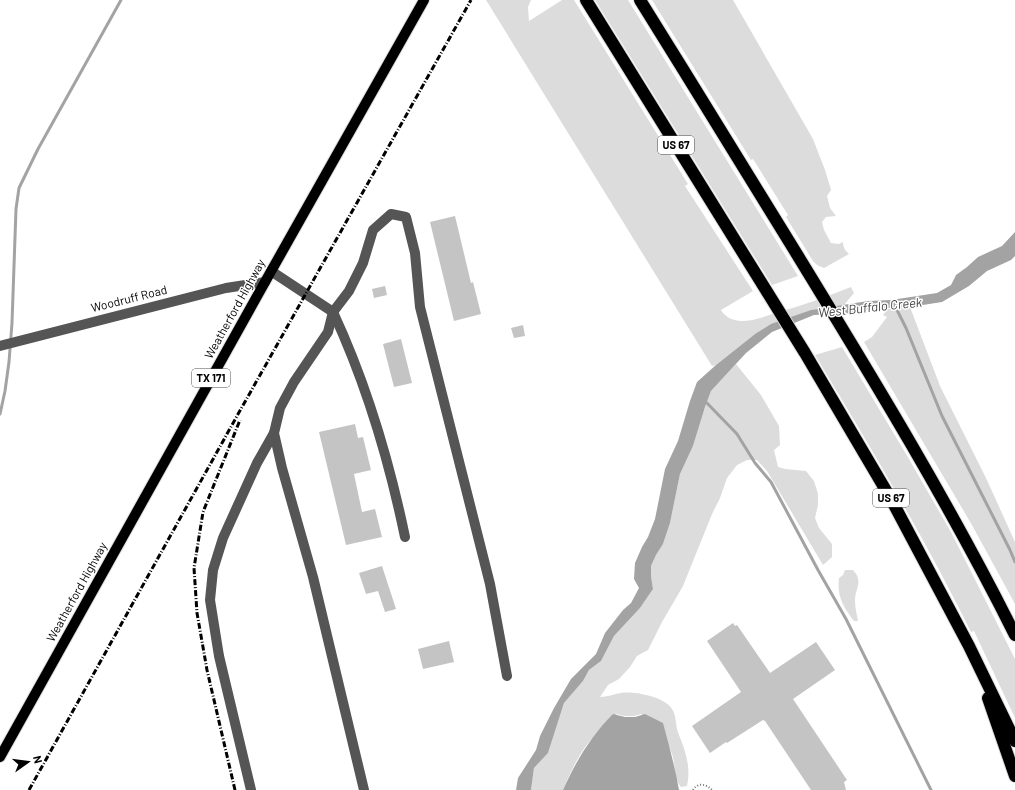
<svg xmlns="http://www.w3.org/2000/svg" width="1015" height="790" viewBox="0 0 1015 790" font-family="Barlow,sans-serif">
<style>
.green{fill:#dcdcdc}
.water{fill:#a3a3a3}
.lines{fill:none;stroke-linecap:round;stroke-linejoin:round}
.stream{stroke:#a3a3a3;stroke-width:3}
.building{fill:#c4c4c4}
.major-casing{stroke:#dbdbdb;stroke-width:12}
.highway-casing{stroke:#dbdbdb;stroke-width:14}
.path{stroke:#777;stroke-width:2;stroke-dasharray:1 2;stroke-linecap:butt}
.minor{stroke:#555;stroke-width:10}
.major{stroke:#000;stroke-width:10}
.highway{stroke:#000;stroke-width:12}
.rail{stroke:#000;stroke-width:3;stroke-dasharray:6 2 1 2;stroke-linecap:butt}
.labels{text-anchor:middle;stroke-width:3;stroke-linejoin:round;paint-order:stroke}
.shield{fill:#fff;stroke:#4c4c4c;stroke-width:1}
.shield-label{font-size:11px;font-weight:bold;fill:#000}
.street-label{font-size:12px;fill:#000;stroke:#fff}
.water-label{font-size:13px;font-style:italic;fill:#444;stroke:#fff}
</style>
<rect width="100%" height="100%" fill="#fff"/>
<g class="green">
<path d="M486,0H531L528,7L529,21L562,0H574L688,184L685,186L753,291L721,310C725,317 733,321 742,321C752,321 765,317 775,313C801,306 826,297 851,287L854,293L844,305L811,310L755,334L716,365L712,366Z"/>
<polygon points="595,0 628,0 798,276 772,285"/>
<path d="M652,0H733L813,139L825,170L831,190L827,196L830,208L836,216L826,217L822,222L824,230L831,243L839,244L843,242C843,247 845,251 849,254L824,268L817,265L813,261L786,217L788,215L753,159L751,160Z"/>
<polygon points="910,307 940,386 986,478 1015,542 1015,604 972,525 864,342 872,337 887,317 883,315 888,309"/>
<path d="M842,347L909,459L951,532L1015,659V718L974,631L971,632C924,537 870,446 815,355Z"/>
<path d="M736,364L761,395L779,426L780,445L774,450L778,467L785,469L806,471L814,481L818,494V505L815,518L819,528L832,544V557L823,565L767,471L757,460H747L737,465L727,478L720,498L712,514L683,586L662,622L648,650L637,656L630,667L619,679L608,685L600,697C607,697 614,694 621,693C634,691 665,697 672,709C677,716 675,727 679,735C686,753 691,767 687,786L681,787C673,778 676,765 672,754C667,737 653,726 641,714C632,717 626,717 617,714C609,721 601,728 594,736C580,751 571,771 563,790H531L534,768L548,753L564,703L583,681L589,670L601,661L614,636L640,608L653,589L651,576V566L656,555L663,544L670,523L680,474L693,446L705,407L711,391Z"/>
<path d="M845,570H853C864,582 855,588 855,601C855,608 857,615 858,621H854C843,606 837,597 839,578L843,575Z"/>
</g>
<g class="water">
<polygon points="1015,232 1015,256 1011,260 987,271 969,286 942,302 910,307 869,309 853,313 814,315 772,332 746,353 711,391 705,407 693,446 680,474 670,523 663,544 656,555 651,566 651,576 653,589 640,608 614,636 601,661 589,670 583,681 564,703 548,753 534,768 531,790 516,790 518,778 536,750 540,736 554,708 571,679 596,654 605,633 623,610 631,603 639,588 634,579 635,563 642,547 648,537 655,519 665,469 678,441 690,401 697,382 716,365 755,334 771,324 811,310 868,301 891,300 937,293 951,285 956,275 967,267 978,257 1002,246"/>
<path d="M613,714L625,717H635L645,714L663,723C669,745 675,767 679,790H563C576,761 591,736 613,714Z"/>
</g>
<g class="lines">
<g class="stream">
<polyline points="895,306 906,328 942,416 1010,550 1015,562"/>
<polyline points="705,401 737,434 755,463 771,482 818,570 846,619 931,790"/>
<polyline points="0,414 5,391 9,362 12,323 16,209 19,188 38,149 121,0"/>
</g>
</g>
<g class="building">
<polygon points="455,216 471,283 473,282 481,314 454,321 430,222"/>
<polygon points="385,286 387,295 374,298 372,289"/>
<polygon points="523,325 525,336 514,338 511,328"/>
<polygon points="401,339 412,383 394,387 383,344"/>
<polygon points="355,424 358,438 363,437 371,470 354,474 362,512 375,509 382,537 346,545 319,432"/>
<polygon points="382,566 396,609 385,612 378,591 366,594 359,573"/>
<polygon points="733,623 735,626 737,625 770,673 816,642 835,670 793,699 847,780 844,782 846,790 811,790 765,721 763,720 727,743 726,742 710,753 692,726 741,692 707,641"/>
<polygon points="449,641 454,662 423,669 418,649"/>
</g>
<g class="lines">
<g class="major-casing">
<polyline id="major" points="0,757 265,282 424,0"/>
</g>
<g class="highway-casing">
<g id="highway">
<polyline points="586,0 805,353 891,499 969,646 1015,741"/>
<path d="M640,0C693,85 745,170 798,256C874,380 950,505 1015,635"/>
<polyline points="988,698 1015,776"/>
</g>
</g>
<path class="path" d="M693,790C698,782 706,784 712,790"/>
<g class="minor">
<polyline points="271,271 333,312 349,291 363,263 373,230 391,214 406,217 415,253 420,307 490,584 507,676"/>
<polyline points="333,312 328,332 294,382 280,408 274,433 282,468 313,577 364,790"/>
<path d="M333,312C366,383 389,460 405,537"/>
<polyline points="0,346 226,288 265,282"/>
<polyline points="251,790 219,656 210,600 213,570 223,538 257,463 274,433"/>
</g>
<use href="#major" class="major"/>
<use href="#highway" class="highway"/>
<g class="rail">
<polyline points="29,790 237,416 471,0"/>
<polyline points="235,790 207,670 197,613 194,568 203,512 240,420"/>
</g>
</g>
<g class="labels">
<g class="shield">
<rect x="658" y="136" width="36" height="18" rx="3"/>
<rect x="192" y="369" width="38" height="18" rx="3"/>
<rect x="873" y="489" width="36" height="18" rx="3"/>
</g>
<g class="shield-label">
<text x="676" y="149">US 67</text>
<text x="211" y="382">TX 171</text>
<text x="891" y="502">US 67</text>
</g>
<g class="street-label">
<text transform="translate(129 299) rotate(-14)" y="4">Woodruff Road</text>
<text transform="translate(235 309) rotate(-61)" y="4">Weatherford Highway</text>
<text transform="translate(77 592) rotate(-61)" y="4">Weatherford Highway</text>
</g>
<g class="water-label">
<text transform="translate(870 307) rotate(-6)" y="5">West Buffalo Creek</text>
</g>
</g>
<g transform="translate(28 762) rotate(76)" stroke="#ffffff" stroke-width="3" paint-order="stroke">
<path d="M0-3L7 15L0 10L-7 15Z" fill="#000000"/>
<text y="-6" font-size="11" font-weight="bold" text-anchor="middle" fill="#000000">N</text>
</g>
</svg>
